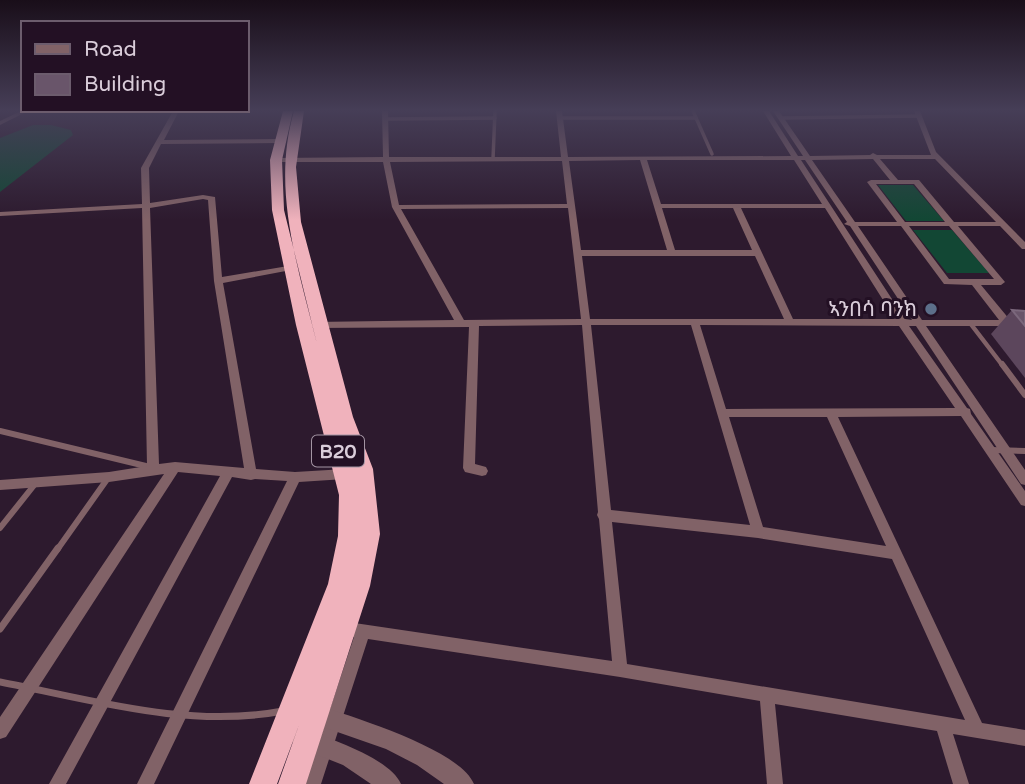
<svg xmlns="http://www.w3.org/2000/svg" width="1025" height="784" viewBox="0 0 1025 784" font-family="'Varela Round','Noto Sans Ethiopic',sans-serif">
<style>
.green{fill:#124734}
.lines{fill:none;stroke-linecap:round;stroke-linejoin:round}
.service-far3{stroke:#816267;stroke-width:3.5}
.service-far2{stroke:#816267;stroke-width:4.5}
.service-far1{stroke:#816267;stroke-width:6}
.service{stroke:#816267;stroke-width:7}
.minor{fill:#816267;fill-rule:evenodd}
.tertiary{fill:#816267;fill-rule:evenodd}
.trunk{fill:#f0b2bc;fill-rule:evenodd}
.wall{fill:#5c465c}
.building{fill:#69556a;stroke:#7b687c;stroke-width:2}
.service-dot{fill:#5c6f8a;stroke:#231024;stroke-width:2.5}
.labels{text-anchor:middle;stroke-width:6;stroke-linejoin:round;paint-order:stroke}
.shield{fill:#231024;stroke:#a394a3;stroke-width:2}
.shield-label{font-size:19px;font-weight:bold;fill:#dacdda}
.poi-label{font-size:21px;fill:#dacdda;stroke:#231024;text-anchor:end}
</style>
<rect width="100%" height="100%" fill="#2d1a2e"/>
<g class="green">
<polygon points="33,125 51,125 71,130 73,135 0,192 0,138"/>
<polygon points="878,185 913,185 944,221 906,221"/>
<polygon points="913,230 952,230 989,273 947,273"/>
</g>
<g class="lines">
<g class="service-far3">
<polyline points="693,111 712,154"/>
<polyline points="560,118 696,118"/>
<polyline points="781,118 918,116"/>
<polyline points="385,119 495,118"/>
<polyline points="493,159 495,111"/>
</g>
<polyline class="service-far2" points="970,323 1003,366"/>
<g class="service-far1">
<polyline points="1002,364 1025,395"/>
<polyline points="0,431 150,467"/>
<polyline points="991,450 1025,451"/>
<polyline points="0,528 35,484"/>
<polyline points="57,550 108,478"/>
</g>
<g class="service">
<polyline points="0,629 58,548"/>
<path d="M0,682C93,700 188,729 283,711"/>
</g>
<g class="minor">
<polygon points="21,111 28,111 0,125 0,121"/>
<path d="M173,111H179L164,140L278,139L281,141L278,143L161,144L149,168L150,203L203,195L215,197L222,277L294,265V269L291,270L223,283L256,469L295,472L345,469L349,470L351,474L349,478L345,479L299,482L154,784H137L287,481L255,479L251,480L232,477L66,784H49L220,476L178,472L6,737L0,739V717L164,474L109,482L0,490V480L109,472L147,466L142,208L0,216V212L142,204L141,168ZM203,199L208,200L214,281L244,468L175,462L159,464L150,208Z"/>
<path d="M382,111H388L389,157H561L556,111H562L568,157L791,156L763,111H769L798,156H803L773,111H779L810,156L870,155L873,153L877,155H931L914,111H920L936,152L1025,242V249H1022L1000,226H958L1005,282L1001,285H981L1010,320H1025V326H926L1025,470V485L1021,484L916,326H909L967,408L970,409L971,414L1025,491V506L1021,505L961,416L838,417L982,723L1025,730V746L953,734L969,784H953L937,731L775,704L783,784H767L760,701L620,677L368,639L321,784H305L354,637L336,633L334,628L336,623L341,621L612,661L599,519L597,515L598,512L582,325L479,326L475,464L486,467L488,471L486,475L482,476L465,472L463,468L469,327L314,328L309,325L314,322L454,320L392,207L383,162H276L273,160L276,158L383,157ZM873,159L890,180H871L867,182L897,222H855L812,160ZM880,159H935L996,222H954L919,180H898ZM640,160L667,250H581L569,161ZM647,160H794L822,204H661ZM801,160H805L847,222L844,224L850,226L912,320L905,319ZM562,161L567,204L399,205L390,162ZM876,184H914L945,222H905ZM568,208L581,319L464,320L401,209ZM662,208H733L752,250H675ZM741,208H825L895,319H793ZM858,226H901L944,284L972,285L999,320H922ZM909,226H949L994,279H949ZM582,256H755L784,319H590ZM591,325H691L750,525L611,510ZM700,325L899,326L955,408L726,409ZM729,417H827L886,546L763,527ZM612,522L758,538L892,559L965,720L627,664Z"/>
</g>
<g class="tertiary">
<path d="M310,703C347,715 459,748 474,784H444L417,765L386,749L303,720L300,713L303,706Z"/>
<path d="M302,728C328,738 390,758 401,784H371L343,765L295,746L291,739L295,732Z"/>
</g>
<path class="trunk" d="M283,111H293L282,160L284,210L317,344C298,266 271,190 294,111H304L296,167L301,222L353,417L373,469L380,534L370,586L306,784H278L299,725L277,784H249L328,584L338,536L339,495L296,325L272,210L270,160Z"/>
</g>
<polygon class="wall" points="1012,310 1025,311 1025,378 991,334"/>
<polygon class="building" points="1012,310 1025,311 1025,326"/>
<linearGradient id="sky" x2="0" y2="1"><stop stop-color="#190e19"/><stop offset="0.5" stop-color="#463e57"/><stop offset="1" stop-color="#463e57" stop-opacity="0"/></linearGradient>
<rect width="1025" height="220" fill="url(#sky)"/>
<circle class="service-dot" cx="931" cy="309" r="7"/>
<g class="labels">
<rect class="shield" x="312" y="435.5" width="52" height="31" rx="5"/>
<g class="shield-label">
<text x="338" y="458">B20</text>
</g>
<g class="poi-label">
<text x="917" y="316">ኣንበሳ ባንክ</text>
</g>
</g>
<rect x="21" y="21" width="228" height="91" fill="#231024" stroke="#6c5c6d" stroke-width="2"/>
<rect x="35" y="44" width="35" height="10" fill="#816267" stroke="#6c5c6d" stroke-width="2"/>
<text x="84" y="56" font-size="21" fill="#dacdda">Road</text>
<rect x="35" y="74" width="35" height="21" fill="#69556a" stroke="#6c5c6d" stroke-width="2"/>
<text x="84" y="91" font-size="21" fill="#dacdda">Building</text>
</svg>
